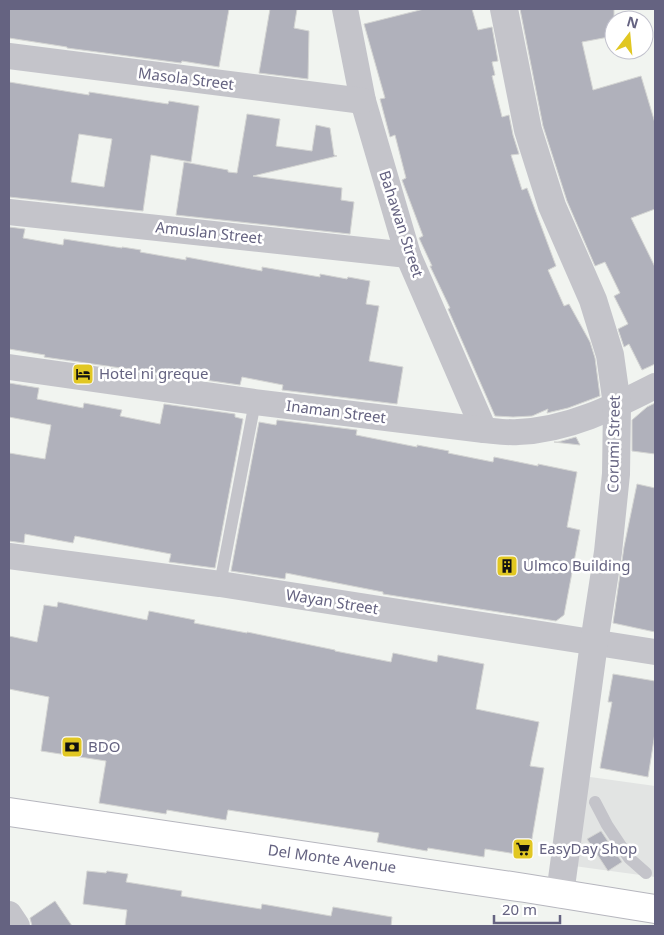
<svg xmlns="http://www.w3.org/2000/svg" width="664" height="935" viewBox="0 0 664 935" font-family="'Noto Sans',sans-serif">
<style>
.built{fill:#e2e4e3}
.building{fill:#b0b1bb;stroke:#d4d5d3;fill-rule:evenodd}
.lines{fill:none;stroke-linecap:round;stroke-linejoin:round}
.secondary-casing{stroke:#b6b6be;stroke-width:30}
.service{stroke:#c4c4ca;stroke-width:12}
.minor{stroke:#c4c4ca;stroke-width:26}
.tertiary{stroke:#c4c4ca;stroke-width:28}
.secondary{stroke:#fff;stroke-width:28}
.labels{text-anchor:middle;stroke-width:5;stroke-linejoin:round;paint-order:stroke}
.street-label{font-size:15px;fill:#656381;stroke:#fff}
.poi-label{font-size:15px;fill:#656381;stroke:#fff;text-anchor:start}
</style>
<rect width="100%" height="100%" fill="#f1f4f0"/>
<polygon class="built" points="583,776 655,786 655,877 574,866"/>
<g class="building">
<polygon points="9,9 229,9 219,67 182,61 181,63 67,48 67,47 9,38"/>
<polygon points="270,9 297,9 294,28 309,31 308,79 259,73"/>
<polygon points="424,9 472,9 478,30 492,27 498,61 492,62 495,75 492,76 502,117 509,115 513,135 519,154 511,155 522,190 527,188 556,266 548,270 564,306 569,304 590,342 595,358 600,396 568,408 551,412 547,413 548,409 532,416 513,417 495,416 448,309 450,308 430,266 432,266 419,238 423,236 402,180 406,178 395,135 390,137 380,99 385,98 364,24"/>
<polygon points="520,9 614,9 614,36 582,42 593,90 641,76 655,123 655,209 631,218 655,267 655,364 642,370 629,344 624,347 618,329 628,324 614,296 620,293 605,262 595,266 567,201 543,126"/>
<path d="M9,82L89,95V92L168,104L169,101L199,106L191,162L151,155L143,211L9,197ZM79,134L112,139L104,187L71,182Z"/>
<polygon points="247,114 280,119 276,146 312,151 316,125 330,128 334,155 337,156 253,176 342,188 341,200 354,202 350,234 176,215 184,162 228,170 228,172 237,173"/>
<polygon points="9,227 25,229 23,238 63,245 64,239 122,248 122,247 141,250 140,252 186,260 186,257 262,271 262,267 320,277 320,274 347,279 348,277 370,281 366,304 379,306 369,361 403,367 397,404 282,390 283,385 242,377 240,385 44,357 45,355 9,349"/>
<polygon points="9,383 39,388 37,399 83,408 84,403 122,410 120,416 160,424 164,404 235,414 235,417 243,419 215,568 169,562 171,554 75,536 73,543 25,534 24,543 9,541 9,453 45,459 51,425 9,417"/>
<polygon points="655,403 655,454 632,451 632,420 647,407"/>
<polygon points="277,420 357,430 356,435 417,447 417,445 449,451 448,453 493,462 494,457 538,466 538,464 577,472 567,527 580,530 564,615 556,621 383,594 383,592 286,573 285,579 231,571 259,422 276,425"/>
<polygon points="576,437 580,445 554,442 558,442"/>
<polygon points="637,484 655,488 655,632 613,623 624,547"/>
<polygon points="58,602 147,620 149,611 195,620 194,623 247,633 247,632 335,650 335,651 391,662 393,653 437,662 438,655 484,664 476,709 539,722 530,766 544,768 529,856 485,849 484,857 428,848 427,851 377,842 379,833 228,810 226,820 167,810 166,814 99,803 106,761 41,751 49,697 9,689 9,636 37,642 44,605 57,607"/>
<polygon points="613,674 655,681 655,733 648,777 600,768 612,702 608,702"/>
<polygon points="601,831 622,862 608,871 587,839"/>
<polygon points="87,871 106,873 107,871 128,874 126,882 182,891 181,896 261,909 262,904 331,916 333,907 392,917 391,926 125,926 127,910 83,904"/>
<polygon points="55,901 72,926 32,926 30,918"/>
</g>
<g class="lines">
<g class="secondary-casing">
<polyline id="secondary" points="9,812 525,888 655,909"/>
</g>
<g class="service">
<polyline points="220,584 255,402"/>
<polyline points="595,802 607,825 629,858 646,873"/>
</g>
<g class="minor">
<polyline points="345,9 363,101 408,255 484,430"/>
<polyline points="9,56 363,101"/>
<polyline points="9,212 408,255"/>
<path d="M9,367L255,402L484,430C495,431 507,433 518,432C568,430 612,408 655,386"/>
<polyline points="9,556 220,584 655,652"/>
<polyline points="9,914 17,926"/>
</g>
<polyline class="tertiary" points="504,9 528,130 552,206 593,300 610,355 617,405 616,474 608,552 594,643 560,894"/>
<use href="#secondary" class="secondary"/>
</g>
<defs>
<g id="hotel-square" transform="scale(1.125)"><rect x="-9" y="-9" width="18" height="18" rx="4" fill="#e1c722" stroke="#fff"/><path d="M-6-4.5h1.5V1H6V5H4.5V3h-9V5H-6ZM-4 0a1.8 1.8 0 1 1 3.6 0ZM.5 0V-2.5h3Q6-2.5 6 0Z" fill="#111"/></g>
<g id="building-square" transform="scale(1.125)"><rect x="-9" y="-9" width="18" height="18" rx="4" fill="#e1c722" stroke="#fff"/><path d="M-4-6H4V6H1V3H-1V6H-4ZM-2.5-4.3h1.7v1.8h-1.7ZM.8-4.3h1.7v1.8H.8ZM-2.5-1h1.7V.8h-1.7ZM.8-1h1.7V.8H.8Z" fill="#111"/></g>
<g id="bank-square" transform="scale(1.125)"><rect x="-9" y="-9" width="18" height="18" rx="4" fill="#e1c722" stroke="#fff"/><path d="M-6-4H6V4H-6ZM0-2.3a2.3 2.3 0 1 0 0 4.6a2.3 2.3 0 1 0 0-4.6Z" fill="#111"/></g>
<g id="supermarket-square" transform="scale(1.125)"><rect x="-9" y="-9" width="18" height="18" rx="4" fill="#e1c722" stroke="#fff"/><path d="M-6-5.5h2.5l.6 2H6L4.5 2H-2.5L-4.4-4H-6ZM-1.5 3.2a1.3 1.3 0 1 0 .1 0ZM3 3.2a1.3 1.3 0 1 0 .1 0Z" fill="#111"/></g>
</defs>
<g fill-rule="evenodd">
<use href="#hotel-square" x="83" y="374"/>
<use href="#building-square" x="507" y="566"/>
<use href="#bank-square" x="72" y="747"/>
<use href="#supermarket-square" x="523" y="849"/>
</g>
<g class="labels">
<g class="street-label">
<text transform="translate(186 79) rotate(7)" y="5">Masola Street</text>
<text transform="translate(401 224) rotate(72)" y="5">Bahawan Street</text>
<text transform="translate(209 233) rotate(6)" y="5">Amuslan Street</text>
<text transform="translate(336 412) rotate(7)" y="5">Inaman Street</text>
<text transform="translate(614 444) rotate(-89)" y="5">Corumi Street</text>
<text transform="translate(332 602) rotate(9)" y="5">Wayan Street</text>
<text transform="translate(332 859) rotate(8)" y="5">Del Monte Avenue</text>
</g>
<g class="poi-label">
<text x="99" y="379">Hotel ni greque</text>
<text x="523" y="571">Ulmco Building</text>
<text x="88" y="752">BDO</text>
<text x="539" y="854">EasyDay Shop</text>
</g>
</g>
<rect width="664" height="935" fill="none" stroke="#656381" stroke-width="20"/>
<g transform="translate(629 35) rotate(16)"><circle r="24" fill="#ffffff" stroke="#c1c1cd"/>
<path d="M0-4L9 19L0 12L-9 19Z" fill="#e1c722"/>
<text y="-8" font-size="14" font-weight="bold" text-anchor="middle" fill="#656381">N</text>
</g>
<path d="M494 915v8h66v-8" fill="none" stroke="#656381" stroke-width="2.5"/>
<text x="502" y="915" font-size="15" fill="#656381" stroke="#ffffff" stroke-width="4" paint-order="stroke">20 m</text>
</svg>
